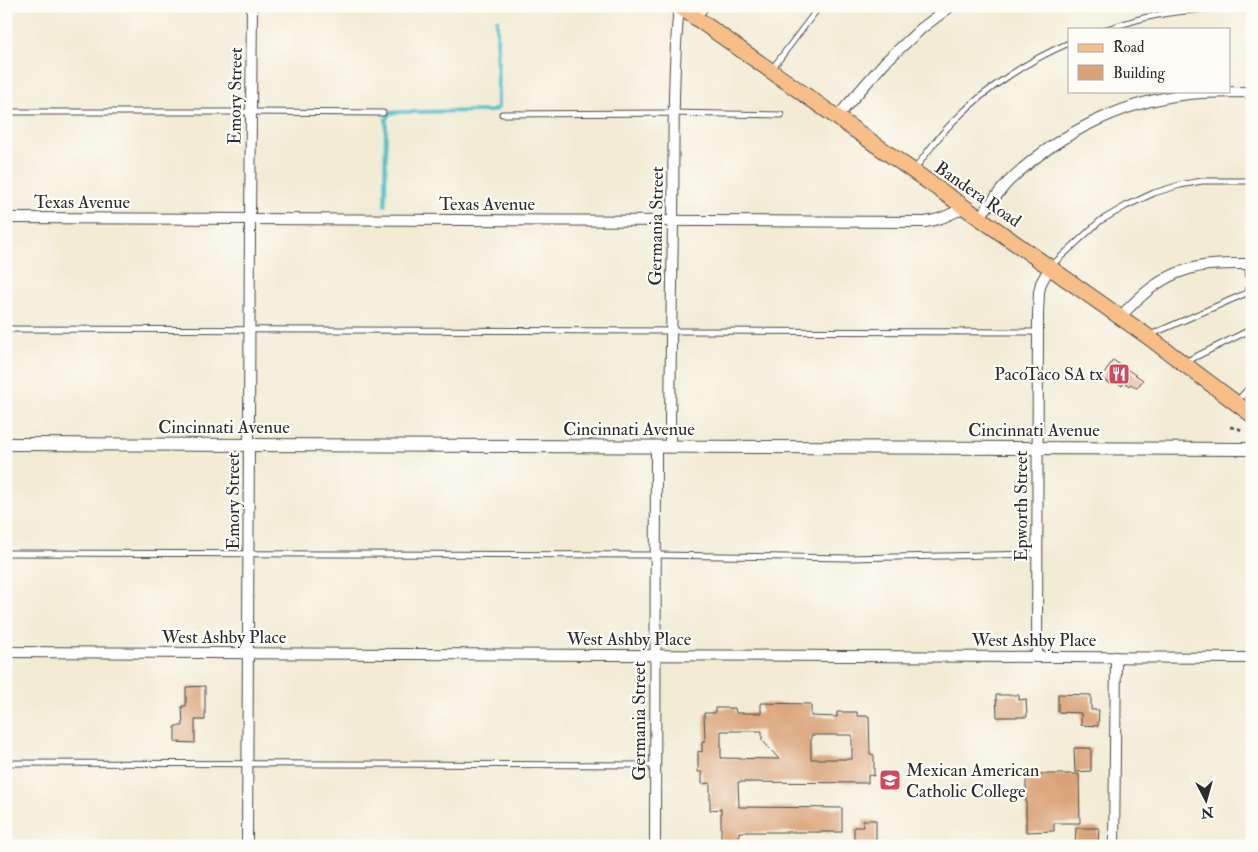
<svg xmlns="http://www.w3.org/2000/svg" width="1258" height="852" viewBox="0 0 1258 852" font-family="'IM FELL Double Pica',serif">
<style>
.lines{fill:none;stroke-linecap:round;stroke-linejoin:round}
.stream{stroke:#55c2cc;stroke-width:4}
.building{fill:#daa377;fill-rule:evenodd}
.service-casing{stroke:#494844;stroke-width:7}
.minor-casing{stroke:#494844;stroke-width:12}
.tertiary-casing{stroke:#494844;stroke-width:14}
.primary-casing{stroke:#494844;stroke-width:17}
.path{stroke:#494844;stroke-width:2.5;stroke-dasharray:4 4;stroke-linecap:butt}
.service{stroke:#fff;stroke-width:5}
.minor{stroke:#fff;stroke-width:10}
.tertiary{stroke:#fff;stroke-width:12}
.primary{stroke:#f7be87;stroke-width:15}
.labels{text-anchor:middle;stroke-width:4.5;stroke-linejoin:round;paint-order:stroke}
.street-label{font-size:18px;fill:#2b2b2b;stroke:#fdfcf7}
.poi-label{font-size:18px;fill:#2b2b2b;stroke:#fdfcf7;text-anchor:end}
</style>
<rect width="100%" height="100%" fill="#fdfcf7"/>
<filter id="ink" filterUnits="userSpaceOnUse"><feTurbulence type="fractalNoise" baseFrequency=".02" numOctaves="2"/><feDisplacementMap in="SourceGraphic" scale="10" xChannelSelector="R" yChannelSelector="G"/><feConvolveMatrix kernelMatrix="1 2 1 2 8 2 1 2 1" color-interpolation-filters="sRGB"/></filter>
<filter id="wash" filterUnits="userSpaceOnUse"><feTurbulence type="fractalNoise" baseFrequency=".0096" numOctaves="4" result="noise"/><feDisplacementMap in="SourceGraphic" scale="20" xChannelSelector="R" yChannelSelector="G"/><feGaussianBlur stdDeviation="1.12" result="paint"/><feColorMatrix in="noise" values="0 0 0 0 0 0 0 0 0 0 0 0 0 0 0 0 0 1.4 0 .05"/><feComposite in="paint" operator="in"/></filter>
<g filter="url(#wash)">
<rect width="100%" height="100%" fill="#f2ecd5"/>
<g class="lines">
<polyline class="stream" points="385,205 386,119 390,113 400,112 492,111 498,108 497,20"/>
</g>
<g id="blocks">
<g class="building">
<polygon points="1113,360 1143,380 1137,388 1131,384 1129,386 1124,382 1122,386 1113,380 1110,384 1101,379"/>
<polygon points="205,686 205,720 195,720 195,743 175,742 175,726 183,726 182,706 186,706 186,687"/>
<polygon points="1058,694 1091,695 1091,710 1099,710 1098,726 1081,725 1081,713 1058,712"/>
<polygon points="996,695 1019,695 1019,700 1026,699 1027,717 997,717"/>
<path d="M761,703L811,704V716L837,717V712H857V716H869L870,754L874,755V776L868,775V783L738,782L739,807L842,808V832H739V845H721V809L710,810V783L702,784V772H698V751L702,752V741H705L704,713H715V708H735L736,713H761ZM721,731H762V740L779,759L721,758ZM811,735H852V759H811Z"/>
<polygon points="1074,748 1091,748 1091,771 1075,772"/>
<polygon points="1026,774 1079,774 1080,823 1054,823 1054,831 1026,832"/>
<polygon points="863,820 876,820 876,846 854,846 854,827 863,827"/>
<polygon points="1076,828 1099,828 1098,846 1075,846"/>
</g>
</g>
</g>
<g filter="url(#ink)">
<use href="#blocks" fill-opacity="0" stroke="#494844" stroke-width="1"/>
<g class="lines">
<g class="service-casing">
<g id="service">
<path d="M1107,29C1121,25 1134,20 1148,17C1181,10 1218,7 1252,9"/>
<polyline points="772,69 816,11 821,6"/>
<polyline points="6,112 251,112 383,113"/>
<polyline points="502,114 666,113 781,115"/>
<path d="M915,169C928,151 941,133 957,118C988,87 1029,60 1069,43"/>
<polyline points="1248,264 1249,292 1252,320"/>
<polyline points="1051,266 1100,221 1126,206 1154,193 1180,185 1202,181 1252,181"/>
<polyline points="6,329 1038,332"/>
<polyline points="1150,335 1249,292"/>
<polyline points="1185,362 1252,329"/>
<polyline points="1237,401 1252,385"/>
<polyline points="6,553 656,555 849,558 1037,554"/>
<polyline points="6,763 655,765"/>
</g>
</g>
<g class="minor-casing">
<g id="minor">
<polyline points="695,17 704,6"/>
<polyline points="837,117 885,62 922,28 951,6"/>
<path d="M979,217C989,206 998,193 1008,182C1059,132 1130,97 1202,93C1219,92 1235,92 1252,92"/>
<path d="M6,218L925,222C940,220 951,215 964,207"/>
<path d="M1120,317C1139,297 1159,278 1186,270C1207,263 1230,264 1252,264"/>
<path d="M670,447C670,372 672,297 673,223C674,150 672,78 679,6"/>
<polyline points="6,652 1252,658"/>
<polyline points="1037,657 1038,314 1039,292 1041,283 1050,267"/>
<polyline points="247,846 250,219 252,6"/>
<polyline points="655,846 656,447"/>
<polyline points="1114,846 1116,657"/>
</g>
</g>
<g class="tertiary-casing">
<polyline id="tertiary" points="6,444 1252,449"/>
</g>
<g class="primary-casing">
<polyline id="primary" points="679,6 1147,336 1252,415"/>
</g>
<polyline class="path" points="1230,427 1240,429 1240,433"/>
<use href="#service" class="service"/>
<use href="#minor" class="minor"/>
<use href="#tertiary" class="tertiary"/>
<use href="#primary" class="primary"/>
</g>
</g>
<defs>
<g id="restaurant-square" transform="scale(1.125)"><rect x="-9" y="-9" width="18" height="18" rx="4" fill="#d1495b" stroke="#fdfcf7"/><path d="M-5-6h1v4h1v-4h1v4h1v-4h1v5L-1.5 .5V6h-2V.5L-5-1ZM5-6V6H3V1.5H1.5Q1.5-4 5-6Z" fill="#fff"/></g>
<g id="university-square" transform="scale(1.125)"><rect x="-9" y="-9" width="18" height="18" rx="4" fill="#d1495b" stroke="#fdfcf7"/><path d="M0-5L7-2L0 1L-7-2ZM-4 1L0 2.5L4 1V4Q0 6-4 4Z" fill="#fff"/></g>
</defs>
<g fill-rule="evenodd">
<use href="#restaurant-square" x="1119" y="374"/>
<use href="#university-square" x="890" y="780"/>
</g>
<g class="labels">
<g class="street-label">
<text transform="translate(235 96) rotate(-89)" y="6">Emory Street</text>
<text transform="translate(978 194) rotate(35)" y="6">Bandera Road</text>
<text x="82" y="208">Texas Avenue</text>
<text x="487" y="210">Texas Avenue</text>
<text transform="translate(656 226) rotate(-89)" y="6">Germania Street</text>
<text x="224" y="433">Cincinnati Avenue</text>
<text x="629" y="435">Cincinnati Avenue</text>
<text x="1034" y="436">Cincinnati Avenue</text>
<text transform="translate(233 501) rotate(-90)" y="6">Emory Street</text>
<text transform="translate(1021 506) rotate(-90)" y="6">Epworth Street</text>
<text x="224" y="643">West Ashby Place</text>
<text x="629" y="645">West Ashby Place</text>
<text x="1034" y="646">West Ashby Place</text>
<text transform="translate(639 721) rotate(-90)" y="6">Germania Street</text>
</g>
<g class="poi-label">
<text x="1103" y="380">PacoTaco SA tx</text>
<text x="906" y="776" text-anchor="start">Mexican American<tspan x="906" dy="21">Catholic College</tspan></text>
</g>
</g>
<rect width="1258" height="852" fill="none" stroke="#fdfcf7" stroke-width="25"/>
<rect x="1068" y="28" width="162" height="65" fill="#fdfcf7" stroke="#a9a8a5"/>
<rect x="1078" y="44" width="25" height="8" fill="#f7be87" stroke="#a9a8a5"/>
<text x="1113" y="52" font-size="15" fill="#2b2b2b">Road</text>
<rect x="1078" y="65" width="25" height="15" fill="#daa377" stroke="#a9a8a5"/>
<text x="1113" y="78" font-size="15" fill="#2b2b2b">Building</text>
<g transform="translate(1206 800) rotate(174)" stroke="#fdfcf7" stroke-width="4" paint-order="stroke">
<path d="M0-4L9 19L0 12L-9 19Z" fill="#2b2b2b"/>
<text y="-8" font-size="14" font-weight="bold" text-anchor="middle" fill="#2b2b2b">N</text>
</g>
</svg>
